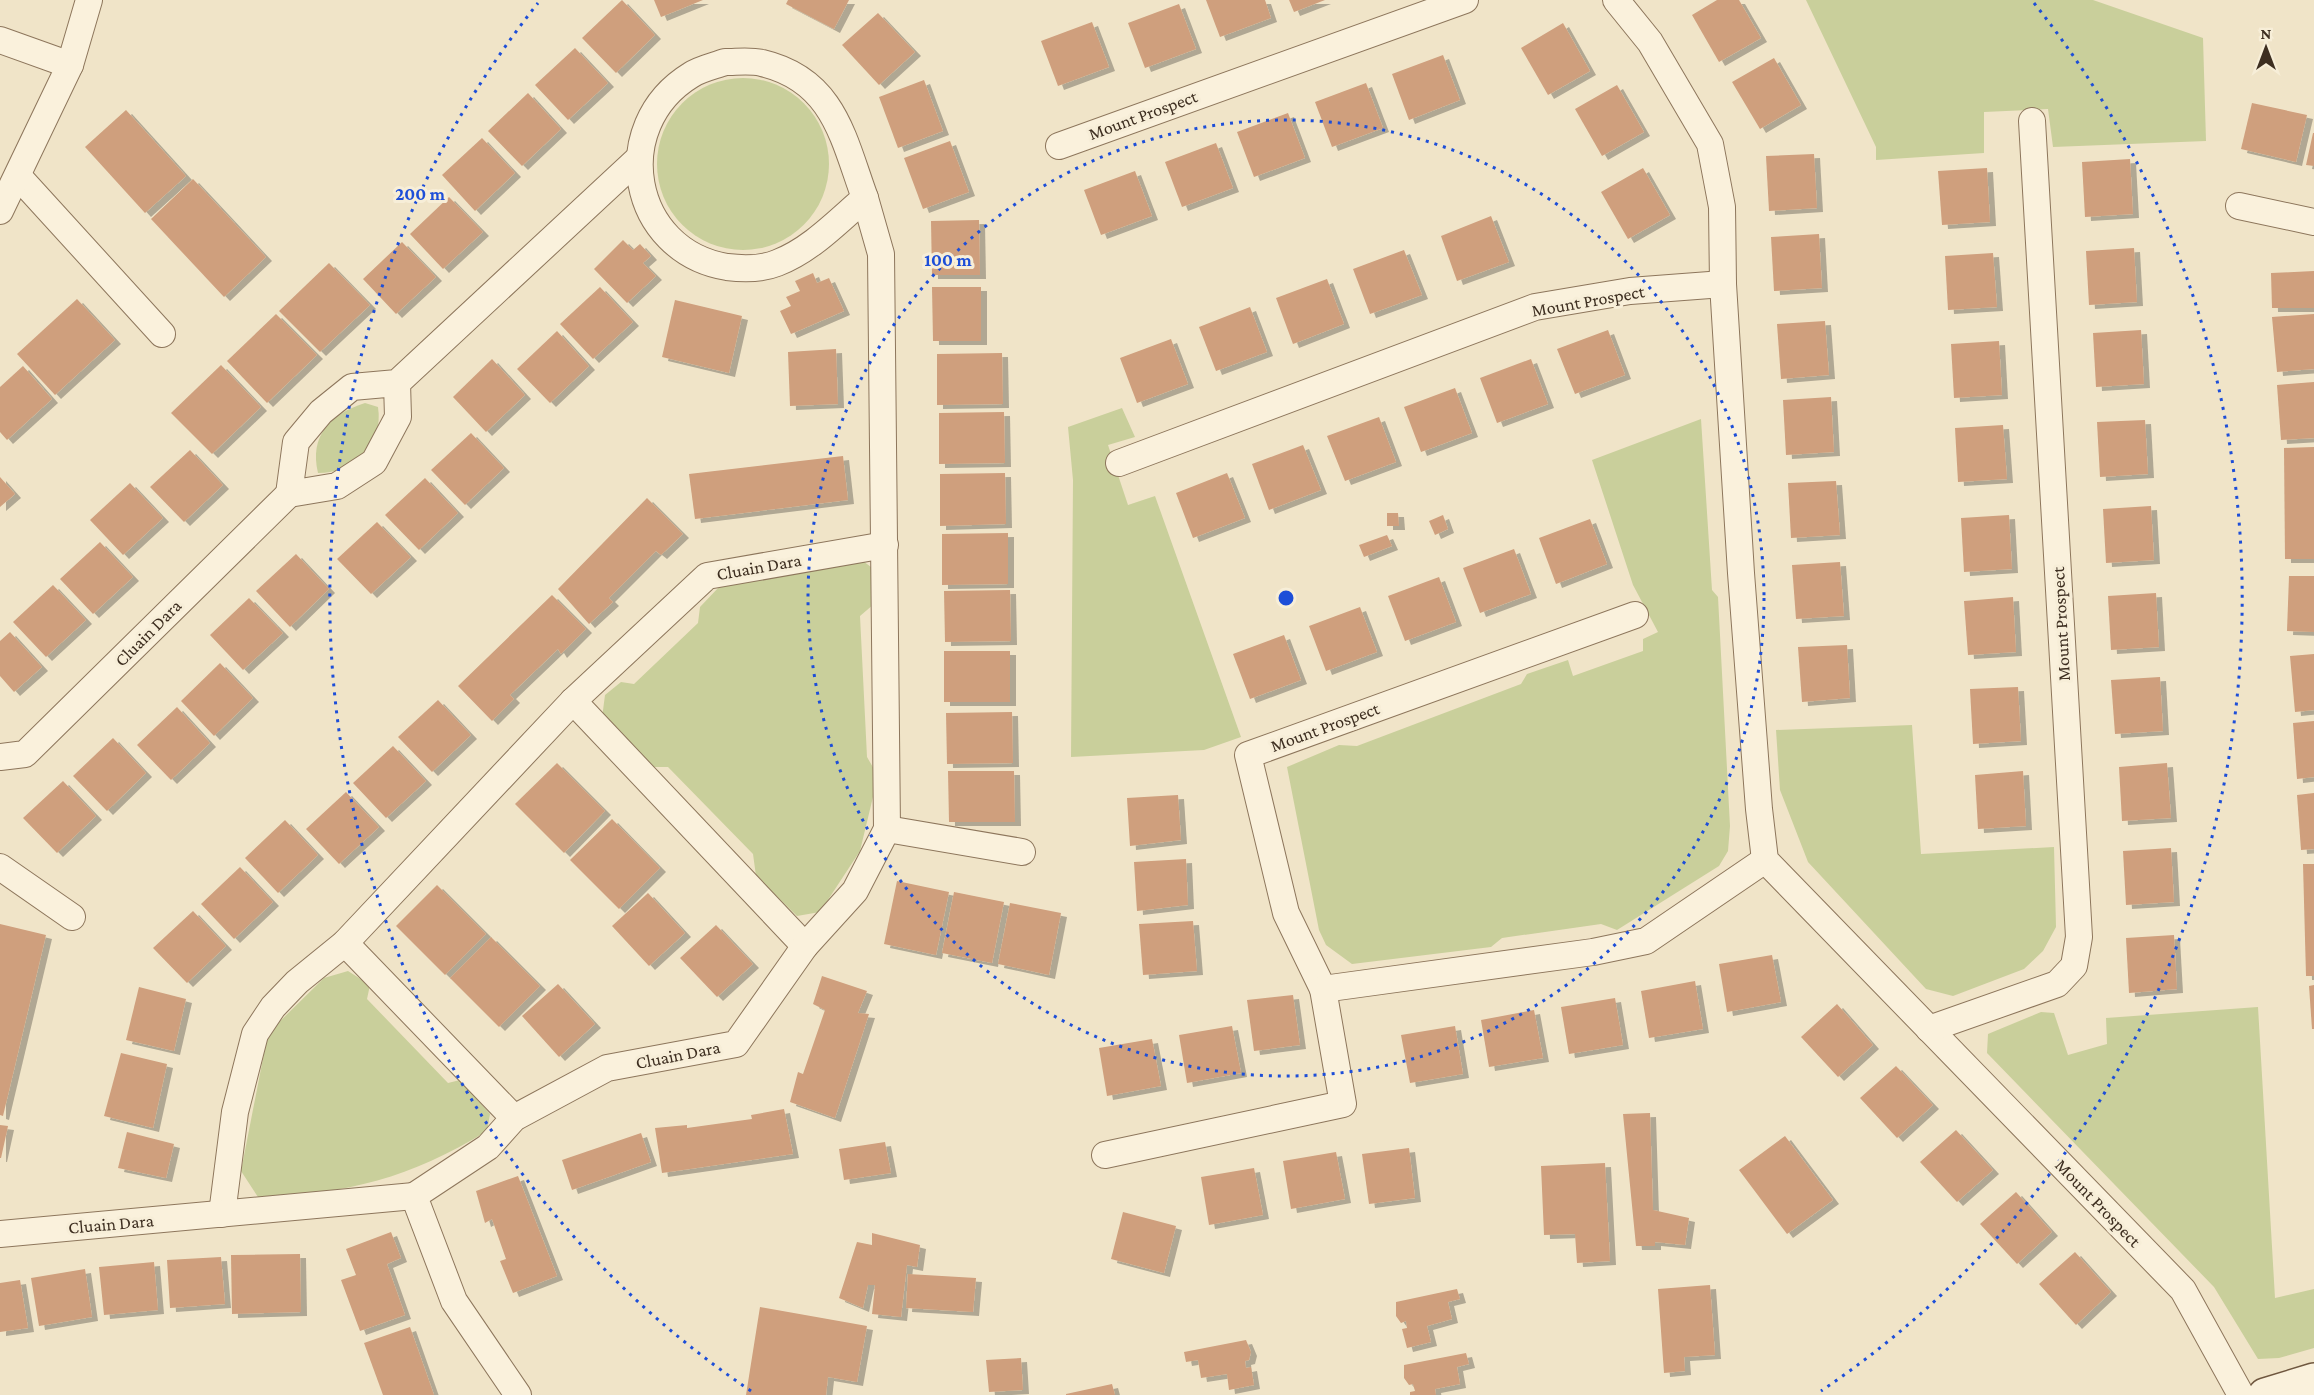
<svg xmlns="http://www.w3.org/2000/svg" width="2314" height="1395" viewBox="0 0 2314 1395" font-family="'Crimson Pro',serif">
<style>
.green{fill:#c9cf9b}
.building{fill:#cf9f7d;filter:url(#shadow)}
.lines{fill:none;stroke-linecap:round;stroke-linejoin:round}
.street-casing{stroke:#8d765c;stroke-width:28}
.secondary-casing{stroke:#6f573f;stroke-width:36}
.street{stroke:#faf1dc;stroke-width:26}
.secondary{stroke:#faf1dc;stroke-width:33}
.ring{fill:none;stroke:#1d4ed8;stroke-width:3;stroke-dasharray:3 6}
.labels{text-anchor:middle;stroke-width:6;stroke-linejoin:round;paint-order:stroke}
.street-label{font-size:18px;fill:#3d2e20;stroke:#f7eed8}
.centre{fill:#1d4ed8;stroke:#f7eed8;stroke-width:3}
.ring-label{font-size:18px;text-anchor:middle;font-weight:bold;fill:#1d4ed8;stroke:#f7eed8;stroke-width:6;stroke-linejoin:round;paint-order:stroke}
</style>
<defs>
<filter id="shadow"><feDropShadow dx="6" dy="4" stdDeviation="0" flood-color="#0004"/></filter>
</defs>
<rect width="100%" height="100%" fill="#f0e4c8"/>
<g class="green">
<polygon points="1806,0 2093,0 2203,38 2206,141 2053,147 2048,109 1984,112 1984,153 1876,160 1876,147"/>
<circle cx="743" cy="164" r="86"/>
<path d="M365,403L378,407C384,445 354,473 318,473C309,436 330,414 365,403Z"/>
<polygon points="1122,408 1135,437 1108,445 1128,505 1155,496 1241,737 1204,750 1071,757 1073,480 1068,427"/>
<polygon points="1701,419 1712,590 1718,597 1730,826 1728,851 1719,866 1617,930 1601,924 1502,938 1491,947 1352,964 1326,945 1319,930 1287,767 1339,745 1357,746 1521,684 1527,674 1568,660 1573,676 1643,651 1643,639 1658,632 1633,585 1592,460"/>
<polygon points="859,558 871,567 874,604 860,616 867,757 878,776 860,851 820,912 797,916 756,876 753,854 668,767 651,767 602,718 605,695 621,682 634,684 698,623 700,607 719,587"/>
<polygon points="1912,725 1921,854 2054,847 2056,927 2043,951 2024,969 1953,996 1926,989 1808,862 1780,790 1776,730"/>
<path d="M348,971L370,985L367,999L448,1083L460,1080L490,1114L487,1131C410,1178 348,1194 258,1197L241,1171L268,1033L324,978Z"/>
<polygon points="2258,1007 2275,1298 2314,1289 2314,1348 2279,1358 2258,1359 2214,1287 1987,1053 1988,1034 2041,1012 2054,1013 2068,1055 2107,1044 2106,1018"/>
</g>
<g class="building">
<polygon points="622,0 655,35 616,73 582,38"/>
<polygon points="654,0 703,0 661,17"/>
<polygon points="788,0 849,0 834,29 786,4"/>
<polygon points="1206,0 1265,0 1271,18 1220,37"/>
<polygon points="1289,0 1325,0 1294,12"/>
<polygon points="1717,0 1739,0 1761,38 1719,62 1692,15"/>
<polygon points="1179,4 1196,49 1145,68 1128,23"/>
<polygon points="878,13 915,52 879,85 842,45"/>
<polygon points="1092,22 1109,67 1058,86 1041,41"/>
<polygon points="1563,23 1590,71 1548,95 1521,48"/>
<polygon points="575,48 608,83 568,120 535,85"/>
<polygon points="1443,55 1460,100 1409,120 1392,74"/>
<polygon points="1774,58 1801,105 1760,129 1732,82"/>
<polygon points="924,80 943,131 898,148 879,97"/>
<polygon points="1366,83 1383,128 1332,147 1315,102"/>
<polygon points="1617,85 1644,132 1602,156 1575,109"/>
<polygon points="528,93 561,129 522,166 488,131"/>
<polygon points="2252,103 2307,115 2296,162 2241,149"/>
<polygon points="126,110 186,176 145,213 85,147"/>
<polygon points="1288,113 1305,158 1254,177 1237,132"/>
<polygon points="2313,133 2314,133 2314,166 2306,165"/>
<polygon points="482,138 515,173 475,211 442,175"/>
<polygon points="950,141 969,192 923,209 904,158"/>
<polygon points="1216,143 1233,188 1182,207 1165,162"/>
<polygon points="1814,154 1817,208 1769,211 1766,156"/>
<polygon points="2130,159 2133,214 2085,217 2082,162"/>
<polygon points="1643,168 1670,215 1628,239 1601,192"/>
<polygon points="1987,168 1990,222 1942,225 1938,171"/>
<polygon points="1135,171 1152,216 1101,235 1084,190"/>
<polygon points="193,179 266,257 224,297 151,219"/>
<polygon points="449,197 483,232 443,269 410,234"/>
<polygon points="1491,216 1509,262 1457,281 1441,236"/>
<polygon points="979,220 980,275 932,275 931,221"/>
<polygon points="1819,234 1822,288 1774,291 1771,237"/>
<polygon points="623,240 633,250 640,244 651,256 643,263 656,276 627,303 594,269"/>
<polygon points="402,242 436,277 396,314 363,279"/>
<polygon points="2134,248 2137,302 2089,305 2086,251"/>
<polygon points="1404,250 1422,295 1370,314 1353,269"/>
<polygon points="1993,253 1997,307 1948,310 1945,256"/>
<polygon points="329,263 370,305 320,352 279,311"/>
<polygon points="2314,271 2314,308 2272,308 2271,273"/>
<polygon points="813,273 817,283 829,278 844,311 791,334 780,311 791,306 786,297 800,291 795,281"/>
<polygon points="1327,279 1344,324 1293,344 1276,298"/>
<polygon points="600,287 633,322 593,359 560,324"/>
<polygon points="932,287 981,287 981,341 933,341"/>
<polygon points="77,299 115,340 55,395 17,354"/>
<polygon points="675,300 742,316 729,373 662,357"/>
<polygon points="1250,307 1267,352 1216,371 1199,327"/>
<polygon points="276,314 317,355 267,403 227,361"/>
<polygon points="2314,314 2314,369 2277,372 2272,317"/>
<polygon points="1825,321 1829,375 1781,379 1777,324"/>
<polygon points="1608,330 1625,375 1575,394 1557,349"/>
<polygon points="2141,330 2144,384 2096,387 2093,333"/>
<polygon points="557,331 589,366 550,403 517,369"/>
<polygon points="1171,339 1188,384 1137,403 1120,358"/>
<polygon points="1999,341 2002,395 1954,398 1951,344"/>
<polygon points="836,349 838,404 790,406 788,352"/>
<polygon points="1002,353 1003,404 937,405 937,354"/>
<polygon points="492,359 525,395 486,432 453,397"/>
<polygon points="1531,359 1548,404 1497,423 1480,378"/>
<polygon points="221,365 261,407 212,454 171,413"/>
<polygon points="23,366 52,399 7,440 0,432 0,387"/>
<polygon points="2314,382 2314,438 2281,440 2277,385"/>
<polygon points="1455,388 1472,433 1421,452 1404,407"/>
<polygon points="1831,397 1834,452 1786,455 1783,400"/>
<polygon points="1004,412 1005,463 939,464 939,413"/>
<polygon points="1379,417 1396,462 1345,481 1327,436"/>
<polygon points="2145,420 2148,474 2100,477 2097,422"/>
<polygon points="2003,425 2007,479 1958,482 1955,428"/>
<polygon points="471,433 504,468 465,505 431,470"/>
<polygon points="1303,445 1321,490 1269,510 1252,464"/>
<polygon points="2314,447 2314,559 2285,559 2284,448"/>
<polygon points="190,450 223,485 184,522 150,487"/>
<polygon points="843,456 848,500 695,519 689,474"/>
<polygon points="1005,473 1006,524 940,526 940,474"/>
<polygon points="1227,473 1245,518 1193,538 1176,493"/>
<polygon points="0,477 15,494 0,507"/>
<polygon points="425,478 458,513 419,550 385,515"/>
<polygon points="1836,481 1840,535 1791,538 1788,483"/>
<polygon points="130,483 163,518 123,555 90,520"/>
<polygon points="647,498 683,534 661,555 656,551 609,598 613,602 589,624 558,589"/>
<polygon points="2151,506 2154,560 2106,563 2103,509"/>
<polygon points="1387,513 1398,513 1399,526 1387,526"/>
<polygon points="1443,515 1448,529 1435,535 1429,521"/>
<polygon points="2009,515 2012,569 1964,572 1961,518"/>
<polygon points="1590,519 1607,564 1556,584 1539,538"/>
<polygon points="377,522 411,557 371,594 337,559"/>
<polygon points="1008,533 1008,584 942,585 942,534"/>
<polygon points="1387,535 1392,546 1364,557 1359,545"/>
<polygon points="100,542 133,577 93,614 60,579"/>
<polygon points="1514,549 1531,594 1480,613 1463,568"/>
<polygon points="296,554 329,589 290,627 256,591"/>
<polygon points="1840,562 1844,616 1796,619 1792,565"/>
<polygon points="2289,576 2314,576 2314,632 2287,631"/>
<polygon points="1439,577 1456,622 1405,641 1388,596"/>
<polygon points="53,585 86,620 46,657 13,622"/>
<polygon points="1010,590 1011,641 945,642 944,591"/>
<polygon points="2156,593 2159,647 2111,650 2108,596"/>
<polygon points="552,595 586,629 561,654 558,649 510,695 514,699 492,721 458,686"/>
<polygon points="2013,597 2016,652 1968,655 1964,601"/>
<polygon points="249,598 283,633 243,670 210,635"/>
<polygon points="1360,607 1377,652 1326,671 1309,626"/>
<polygon points="10,632 42,667 14,692 0,676 0,641"/>
<polygon points="1284,635 1301,680 1250,699 1233,654"/>
<polygon points="1847,645 1850,698 1802,702 1798,647"/>
<rect x="944" y="651" width="66" height="51"/>
<polygon points="2314,654 2314,710 2295,712 2290,656"/>
<polygon points="220,663 253,698 214,736 181,701"/>
<polygon points="2160,677 2163,731 2115,734 2111,680"/>
<polygon points="2018,687 2021,741 1973,744 1970,689"/>
<polygon points="438,700 471,735 432,772 398,737"/>
<polygon points="177,707 210,743 171,780 137,745"/>
<polygon points="1012,712 1013,763 947,764 946,713"/>
<polygon points="2314,721 2314,777 2297,779 2293,723"/>
<polygon points="113,738 146,773 107,811 73,776"/>
<polygon points="393,746 426,781 386,818 353,783"/>
<polygon points="557,763 605,811 564,853 515,804"/>
<polygon points="2167,763 2171,818 2122,821 2119,767"/>
<polygon points="948,771 1014,771 1015,822 949,822"/>
<polygon points="2023,771 2026,826 1978,829 1975,775"/>
<polygon points="63,781 96,816 57,853 23,818"/>
<polygon points="346,792 379,827 339,864 306,829"/>
<polygon points="2314,793 2314,849 2301,850 2297,795"/>
<polygon points="1178,795 1181,840 1130,846 1127,798"/>
<polygon points="612,819 660,868 619,909 570,860"/>
<polygon points="285,820 318,855 278,893 245,858"/>
<polygon points="2171,848 2174,902 2126,905 2123,851"/>
<polygon points="1186,859 1188,905 1137,911 1134,862"/>
<polygon points="2303,864 2314,864 2314,976 2306,976"/>
<polygon points="240,867 273,902 234,939 201,904"/>
<polygon points="897,881 949,892 936,955 884,944"/>
<polygon points="437,885 486,934 445,975 396,926"/>
<polygon points="954,892 1004,902 992,963 942,953"/>
<polygon points="648,893 685,933 649,966 612,926"/>
<polygon points="1010,903 1061,913 1049,975 998,964"/>
<polygon points="193,911 226,946 187,983 153,948"/>
<polygon points="1193,921 1197,971 1143,975 1139,924"/>
<polygon points="0,924 46,935 3,1116 0,1115"/>
<polygon points="716,925 753,964 717,997 680,958"/>
<polygon points="2174,935 2177,989 2129,993 2126,938"/>
<polygon points="491,937 540,986 499,1027 450,978"/>
<polygon points="1772,955 1781,1002 1727,1012 1719,964"/>
<polygon points="822,976 867,991 858,1013 869,1014 835,1118 790,1102 798,1072 803,1074 825,1010 813,1004"/>
<polygon points="1695,981 1703,1029 1649,1038 1641,991"/>
<polygon points="558,984 595,1024 559,1057 522,1016"/>
<polygon points="2314,985 2314,1029 2312,1029 2309,986"/>
<polygon points="139,987 186,999 174,1051 126,1040"/>
<polygon points="1293,995 1300,1045 1254,1051 1247,1000"/>
<polygon points="1615,998 1623,1045 1569,1054 1561,1007"/>
<polygon points="1837,1004 1873,1045 1838,1077 1801,1037"/>
<polygon points="1534,1010 1543,1058 1489,1067 1481,1020"/>
<polygon points="1232,1026 1241,1073 1187,1083 1179,1035"/>
<polygon points="1455,1026 1463,1074 1410,1083 1401,1035"/>
<polygon points="1152,1039 1161,1086 1107,1096 1099,1048"/>
<polygon points="121,1053 167,1064 153,1128 104,1116"/>
<polygon points="1896,1066 1933,1105 1897,1138 1860,1098"/>
<polygon points="784,1109 793,1154 662,1173 655,1128 687,1125 687,1128 752,1119 751,1115"/>
<polygon points="1650,1113 1653,1210 1689,1218 1685,1245 1655,1242 1655,1246 1636,1246 1623,1114"/>
<polygon points="0,1125 8,1126 1,1158 0,1158"/>
<polygon points="1956,1130 1993,1170 1957,1202 1920,1162"/>
<polygon points="127,1132 174,1144 166,1178 118,1168"/>
<polygon points="641,1133 651,1162 572,1190 562,1160"/>
<polygon points="1785,1136 1833,1200 1787,1234 1739,1170"/>
<polygon points="885,1142 891,1173 844,1180 839,1149"/>
<polygon points="1409,1148 1415,1198 1369,1204 1362,1154"/>
<polygon points="1336,1152 1345,1199 1291,1209 1283,1161"/>
<polygon points="1605,1163 1610,1261 1577,1263 1575,1234 1544,1235 1541,1166"/>
<polygon points="1254,1168 1263,1215 1209,1225 1201,1177"/>
<polygon points="518,1176 557,1276 513,1293 500,1261 506,1259 492,1219 485,1223 476,1191"/>
<polygon points="2016,1192 2052,1232 2017,1264 1980,1224"/>
<polygon points="1123,1212 1176,1226 1164,1273 1111,1259"/>
<polygon points="391,1232 401,1258 387,1264 405,1315 360,1331 341,1280 356,1275 346,1249"/>
<polygon points="872,1233 920,1245 917,1267 907,1265 901,1317 872,1314 875,1285 868,1285 863,1308 839,1298 857,1242 872,1245"/>
<polygon points="2075,1252 2111,1292 2076,1325 2039,1284"/>
<polygon points="300,1254 301,1312 232,1314 231,1255"/>
<polygon points="221,1257 225,1304 170,1308 167,1260"/>
<polygon points="154,1262 158,1310 104,1315 99,1267"/>
<polygon points="85,1269 92,1317 39,1326 31,1278"/>
<polygon points="908,1274 976,1278 973,1312 906,1308"/>
<polygon points="20,1280 28,1328 0,1332 0,1283"/>
<polygon points="1710,1285 1715,1355 1684,1357 1685,1371 1664,1373 1658,1289"/>
<polygon points="1457,1289 1460,1299 1448,1302 1452,1319 1427,1326 1431,1342 1407,1348 1402,1329 1407,1328 1406,1321 1401,1323 1396,1316 1396,1302"/>
<polygon points="760,1307 867,1326 857,1382 828,1377 826,1395 746,1395"/>
<polygon points="410,1327 434,1395 383,1395 364,1343"/>
<polygon points="1246,1340 1251,1352 1249,1360 1245,1361 1246,1368 1251,1367 1254,1385 1229,1390 1227,1374 1201,1378 1198,1360 1186,1362 1184,1352"/>
<polygon points="1466,1353 1469,1364 1457,1367 1460,1384 1435,1389 1436,1395 1410,1395 1410,1392 1415,1391 1413,1384 1409,1385 1404,1378 1404,1365"/>
<polygon points="1021,1358 1023,1390 989,1392 986,1360"/>
<polygon points="1112,1384 1115,1395 1066,1395 1066,1394"/>
</g>
<g class="lines">
<g class="street-casing">
<g id="street">
<polyline points="1616,0 1650,42 1710,144 1722,207 1723,284 1741,573 1759,809 1765,860 2183,1290 2241,1395"/>
<polyline points="0,40 70,65"/>
<path d="M725,62C737,62 751,60 762,63C834,80 843,138 865,198C838,221 811,250 777,263C762,269 743,269 727,267C630,251 608,126 691,75C700,69 714,66 725,62Z"/>
<polyline points="1059,146 1465,0"/>
<polyline points="18,176 162,334"/>
<polyline points="2239,206 2314,222"/>
<polyline points="0,211 70,65 89,0"/>
<polyline points="397,383 398,417 374,462 337,486 289,494 296,442 321,412 352,387 397,383 638,159"/>
<polyline points="1119,463 1535,307 1630,291 1723,284"/>
<polyline points="1635,615 1248,755 1286,913 1323,989 1593,952 1646,941 1765,860"/>
<polyline points="573,701 805,946"/>
<polyline points="0,757 25,754 289,494"/>
<polyline points="887,829 1022,852"/>
<polyline points="0,867 72,917"/>
<polyline points="345,943 514,1118"/>
<polyline points="1929,1029 2057,984 2074,966 2079,937 2032,121"/>
<polyline points="1105,1155 1343,1104 1323,989"/>
<polyline points="222,1214 235,1112 255,1034 273,1007 297,982 345,943 573,701 707,576 885,545"/>
<polyline points="0,1234 414,1196"/>
<polyline points="518,1395 454,1301 414,1196 488,1147 514,1118 607,1068 736,1044 805,946 855,891 887,829 881,254 865,198"/>
</g>
</g>
<g class="secondary-casing">
<polyline id="secondary" points="2265,1395 2314,1380"/>
</g>
<use href="#street" class="street"/>
<use href="#secondary" class="secondary"/>
</g>
<g class="ring">
<circle cx="1286" cy="598" r="478"/>
<path d="M751 1391A956 956 0 0 1 538 3M2034 3A956 956 0 0 1 1821 1391"/>
</g>
<g class="labels">
<g class="street-label">
<text transform="translate(1143 115) rotate(-20)" y="6">Mount Prospect</text>
<text transform="translate(1588 301) rotate(-10)" y="6">Mount Prospect</text>
<text transform="translate(759 567) rotate(-10)" y="6">Cluain Dara</text>
<text transform="translate(2061 624) rotate(-93)" y="6">Mount Prospect</text>
<text transform="translate(148 633) rotate(-45)" y="6">Cluain Dara</text>
<text transform="translate(1325 727) rotate(-20)" y="6">Mount Prospect</text>
<text transform="translate(678 1055) rotate(-11)" y="6">Cluain Dara</text>
<text transform="translate(2098 1203) rotate(46)" y="6">Mount Prospect</text>
<text transform="translate(111 1224) rotate(-5)" y="6">Cluain Dara</text>
</g>
</g>
<circle cx="1286" cy="598" r="9" class="centre"/>
<g class="ring-label">
<text x="420" y="200">200 m</text>
<text x="948" y="266">100 m</text>
</g>
<g transform="translate(2266 48)" stroke="#f7eed8" stroke-width="4.5" paint-order="stroke">
<path d="M0-4.5L10 22L0 15L-10 22Z" fill="#3d2e20"/>
<text y="-9" font-size="16" font-weight="bold" text-anchor="middle" fill="#3d2e20">N</text>
</g>
</svg>
